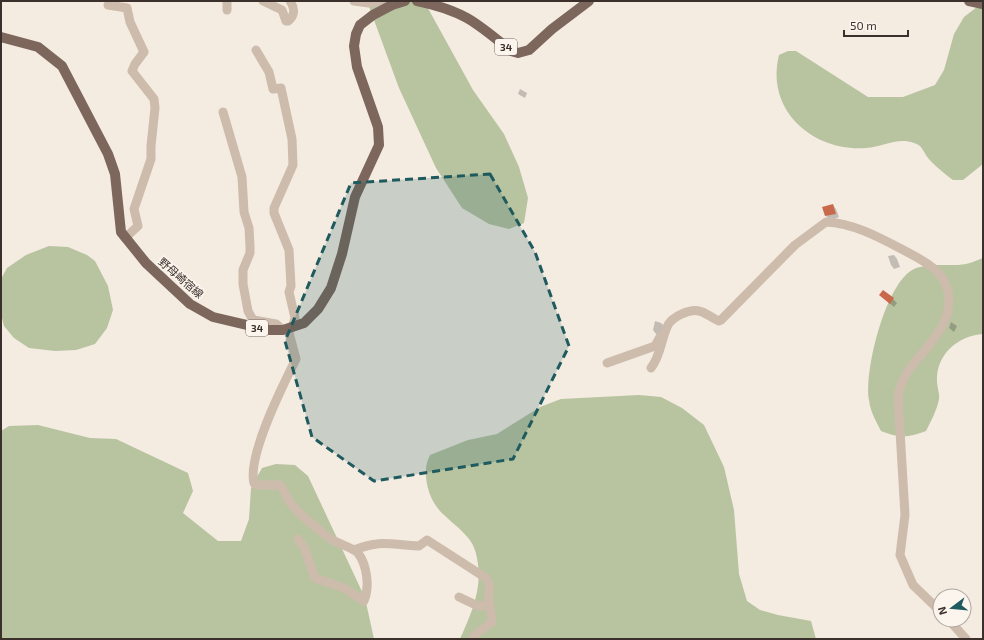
<svg xmlns="http://www.w3.org/2000/svg" width="984" height="640" viewBox="0 0 984 640" font-family="'Exo 2','Noto Sans JP',sans-serif">
<style>
.green{fill:#b8c4a0}
.shadow{fill:#0003}
.building{fill:#c8694b}
.lines{fill:none;stroke-linecap:round;stroke-linejoin:round}
.minor{stroke:#cdbbac;stroke-width:9}
.primary{stroke:#7d675c;stroke-width:10}
.marked{fill:#1f5a5e;fill-opacity:0.2;stroke:#1f5a5e;stroke-width:3;stroke-dasharray:8 5;stroke-linejoin:round}
.labels{text-anchor:middle;stroke-width:3.5;stroke-linejoin:round;paint-order:stroke}
.shield{fill:#fbf5ee;stroke:#756b66;stroke-width:1}
.shield-label{font-size:10px;font-weight:bold;fill:#3b302b}
.street-label{font-size:11px;fill:#3b302b;stroke:#fbf5ee}
</style>
<rect width="100%" height="100%" fill="#f4ebe1"/>
<g class="green">
<polygon points="367,1 424,1 473,90 504,134 519,167 528,198 524,223 509,229 489,224 462,208 436,168 399,88"/>
<path d="M977,7L983,8V164L963,180H953C945,174 935,166 928,158C923,151 922,145 914,143C897,137 883,147 866,148C814,152 765,111 779,55L788,51H796L868,97H903L935,85L944,70L954,34L964,17Z"/>
<polygon points="49,246 68,247 87,255 95,261 108,286 113,310 107,328 95,344 76,350 55,351 29,348 14,338 4,326 1,314 1,279 7,268 26,255"/>
<path d="M983,258V334C957,336 936,355 937,381C937,387 940,394 939,399C937,410 931,421 926,431C907,438 899,438 881,431C876,421 870,411 869,400C864,370 886,282 914,269C931,262 949,267 966,264C971,263 977,260 983,258Z"/>
<path d="M639,395L661,397L682,408L704,425L724,467L734,510L739,574L747,601L760,610L778,615L811,621L816,639H460C473,609 485,584 475,550C470,535 454,525 443,514C431,503 425,485 426,469C426,465 428,459 430,455L468,440L497,434L540,407L561,399Z"/>
<polygon points="38,425 90,438 116,439 188,473 193,491 183,513 218,541 241,541 249,519 251,488 262,468 276,464 295,465 308,476 365,598 374,639 1,639 1,431 9,426"/>
</g>
<g class="shadow">
<polygon points="520,89 527,93 525,98 518,94"/>
<polygon points="833,205 836,209 839,217 830,220 826,216"/>
<polygon points="894,255 897,259 900,267 894,269 891,265 888,256"/>
<polygon points="880,295 893,299 897,303 894,307"/>
<polygon points="655,321 661,323 665,327 663,334 656,334 653,330"/>
<polygon points="951,322 957,326 954,332 949,328"/>
</g>
<g class="building">
<polygon points="833,204 836,214 825,216 822,207"/>
<polygon points="883,290 894,298 890,304 879,295"/>
</g>
<g class="lines">
<g class="minor">
<path d="M263,1L282,10L286,21H288C295,16 295,8 290,1"/>
<polyline points="354,1 369,3 383,1"/>
<polyline points="108,5 127,8 130,22 144,52 135,64 132,71 154,99 155,108 151,146 151,159 134,209 138,226 125,238"/>
<polyline points="227,10 227,1"/>
<polyline points="256,50 269,72 273,89 281,88 292,139 293,165 274,208 274,213 289,250 291,286 289,292 295,318 292,328"/>
<polyline points="223,112 242,177 244,212 249,228 250,246 250,253 243,270 243,284 248,311 253,320 276,324 283,330"/>
<path d="M288,329L296,359C283,385 247,456 254,483L256,485H280C284,490 286,496 289,501C299,515 315,527 328,537C336,544 351,546 358,553C367,565 370,587 364,601L344,588L315,578L304,547L298,539"/>
<polyline points="607,363 655,346 660,337"/>
<path d="M651,368C661,355 661,339 668,325C673,316 690,309 699,311C705,312 712,318 719,321L721,320L795,245L826,222C855,223 884,240 909,253C928,263 948,274 949,299C949,342 903,358 898,397L905,515L900,555L913,585L940,611"/>
<path d="M354,550C382,539 391,545 419,546L427,540L486,578C492,587 488,593 489,603C490,610 492,614 492,622L475,635L473,639"/>
<polyline points="459,597 478,606 490,605"/>
<polyline points="949,620 966,639"/>
</g>
<g class="primary">
<path d="M417,1C462,10 476,22 511,51L518,53L529,50L552,29L589,1"/>
<polyline points="969,1 983,4"/>
<polyline points="1,37 38,47 62,66 108,154 115,174 121,232 146,263 190,304 213,317 268,330 283,330 304,323 318,309 331,288 342,254 355,197 379,145 378,127 357,67 354,46 356,34 360,25 373,15 392,5 405,1"/>
</g>
</g>
<path class="marked" d="M490,174L535,252L569,346L513,459L374,481L312,437L285,341L351,183Z"/>
<g class="labels">
<g class="shield">
<rect x="495" y="39" width="22" height="16" rx="3"/>
<rect x="246" y="320" width="22" height="16" rx="3"/>
</g>
<g class="shield-label">
<text x="506" y="51">34</text>
<text x="257" y="332">34</text>
</g>
<g class="street-label">
<text transform="translate(181 278) rotate(41)" y="4">野母崎宿線</text>
</g>
</g>
<rect width="984" height="640" fill="none" stroke="#3b302b" stroke-width="4"/>
<g transform="translate(952 608) rotate(254)"><circle r="19" fill="#fbf5ee" stroke="#aea6a0"/>
<path d="M0-3L7 15L0 10L-7 15Z" fill="#1f5a5e"/>
<text y="-6" font-size="11" font-weight="bold" text-anchor="middle" fill="#3b302b">N</text>
</g>
<path d="M844 30v6h64v-6" fill="none" stroke="#3b302b" stroke-width="2"/>
<text x="850" y="30" font-size="12" fill="#3b302b" stroke="#fbf5ee" stroke-width="3" paint-order="stroke">50 m</text>
</svg>
